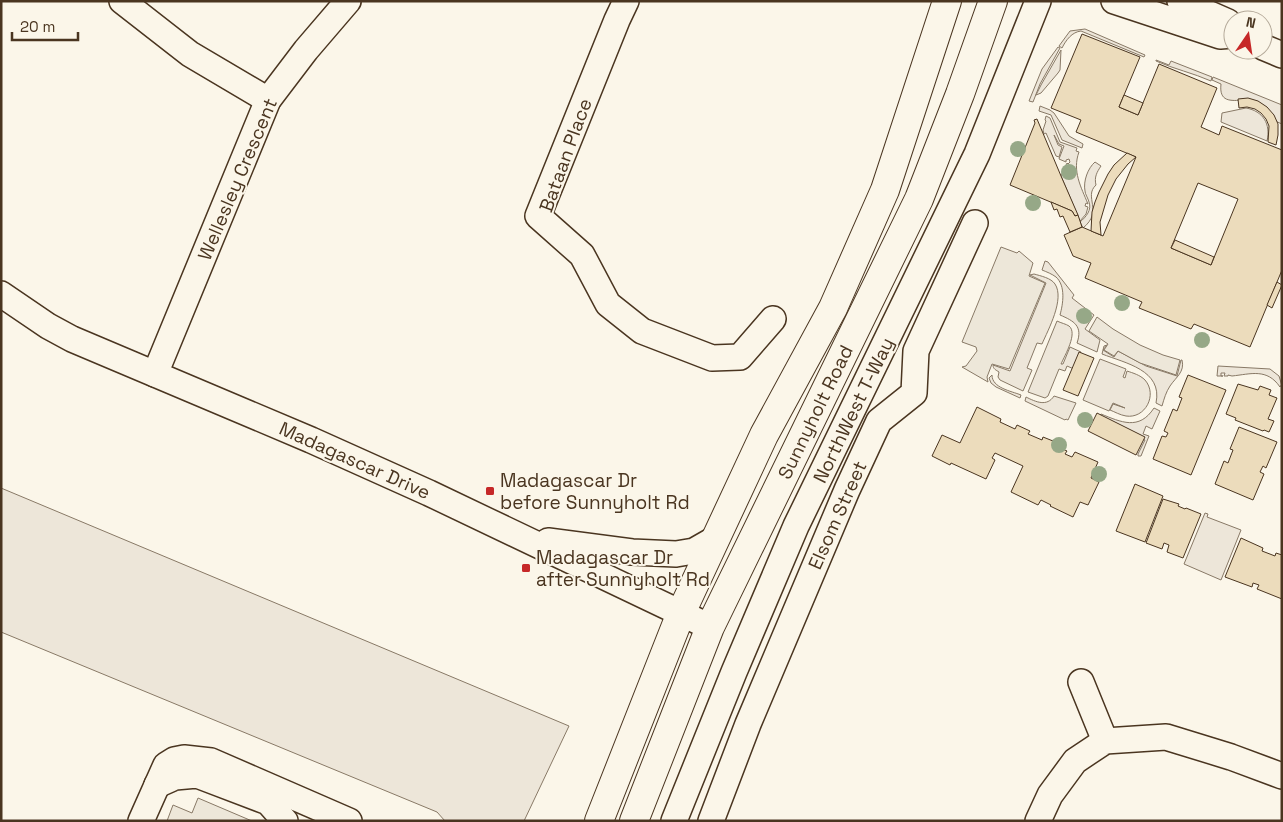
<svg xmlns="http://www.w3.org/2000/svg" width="1283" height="822" viewBox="0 0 1283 822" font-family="'Space Grotesk',sans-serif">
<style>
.green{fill:#ede6d9;stroke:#887966}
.parking{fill:#ede7d9;stroke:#887966}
.building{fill:#ecdcbc;stroke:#4a3520;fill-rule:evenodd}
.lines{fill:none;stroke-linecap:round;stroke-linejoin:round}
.minor-casing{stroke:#4a3520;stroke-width:28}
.major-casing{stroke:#4a3520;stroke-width:30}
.minor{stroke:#fbf6e9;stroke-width:25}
.major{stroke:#fbf6e9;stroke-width:28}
.tree{fill:#96a887}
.poi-dot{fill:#c62828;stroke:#fbf6e9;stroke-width:2}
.labels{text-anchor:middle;stroke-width:4;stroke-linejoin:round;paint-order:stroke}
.street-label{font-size:19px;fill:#4a3520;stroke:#fbf6e9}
.poi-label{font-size:19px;fill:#4a3520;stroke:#fbf6e9;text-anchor:start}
</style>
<rect width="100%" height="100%" fill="#fbf6e9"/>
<g class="green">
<path d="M1085,29L1145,55L1144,57L1081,31C1072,32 1066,40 1062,48L1059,46L1070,31Z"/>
<polygon points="1058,47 1060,48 1040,84 1033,102 1029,101 1042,69"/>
<polygon points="1061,50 1060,70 1058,73 1041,93 1036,95 1041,85"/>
<path d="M1156,60L1169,65L1171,61L1212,77L1211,81C1193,73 1174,69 1156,61Z"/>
<path d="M1213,77L1282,105V124L1275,121L1244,100C1230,101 1219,102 1221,84L1212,80Z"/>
<polygon points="1040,106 1050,110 1054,113 1069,136 1083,144 1082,148 1062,140 1051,115 1039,111"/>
<path d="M1246,108C1263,111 1271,124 1267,141L1221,122L1222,113Z"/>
<path d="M1046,116L1050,118L1060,142L1077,148L1076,151L1079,152C1072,171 1081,187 1088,204L1086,203L1085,206L1088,207L1086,214L1080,221L1061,176L1067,163L1068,164L1070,162L1069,159L1066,160V162L1059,159L1064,146L1059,144L1054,135L1058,145L1062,147L1059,157L1056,156L1046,133L1044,134L1043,130L1046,121L1045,120Z"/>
<path d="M1095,162L1101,166C1097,172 1094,177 1096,185C1083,197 1104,211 1083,228L1080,222C1086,217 1092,210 1089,202C1088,198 1085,194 1085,191C1083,181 1088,168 1095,162Z"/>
<path d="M1045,261L1048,262L1074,295L1072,298L1094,315L1085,329L1100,340L1097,352L1077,343C1083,326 1074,321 1060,315C1063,304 1066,286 1056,277C1052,274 1047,272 1042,270Z"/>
<path d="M1034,274C1041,276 1051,278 1055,284C1065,299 1048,330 1042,344L1037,343L1027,368L1032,370L1023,391L1000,380L998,377L999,372C996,370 993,369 993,365L1010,371L1046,283L1030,275Z"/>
<path d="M1057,321C1061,323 1066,324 1069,326C1078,333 1065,355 1061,364H1063L1070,347L1081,352L1074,369L1067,366L1065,371L1059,369L1048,396L1045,398L1028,392Z"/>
<path d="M1107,345L1103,350L1114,357L1118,351L1146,366L1177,376L1181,360H1182C1185,372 1176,377 1170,386C1166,392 1164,399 1162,406L1156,403C1163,370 1125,363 1102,354L1104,346Z"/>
<path d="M1100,359L1126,369L1123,377L1125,378L1127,371C1133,373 1140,375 1145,380C1158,395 1145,419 1126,416C1120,415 1115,412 1110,410L1113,404L1125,408L1113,403L1109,411L1083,400Z"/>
<path d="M1218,366L1270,369L1279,376L1282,386H1280V387C1267,368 1251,374 1232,376L1228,375V376H1224L1225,373H1221V376H1223H1217Z"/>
<path d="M992,375C992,388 1011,391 1021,395L1020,398L996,387L991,383L989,378Z"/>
<path d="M1054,396L1076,403L1068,420L1066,419L1065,420L1025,401L1026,397C1036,402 1047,407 1054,396Z"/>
<path d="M1154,408L1160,411L1152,429L1146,426L1143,434L1149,436L1141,456H1138V454L1145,440L1099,416L1101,414C1121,422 1139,431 1154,408Z"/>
<polygon points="1,488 569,726 524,821 445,821 437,812 1,632"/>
<polygon points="1205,513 1208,514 1207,517 1241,530 1221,580 1184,564"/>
</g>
<g class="parking">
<polygon points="1001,247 1017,253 1019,251 1033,263 1029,276 1045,283 1009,369 992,364 987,377 988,382 962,367 966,366 977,351 976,347 962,342"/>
<polygon points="1097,317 1113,329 1140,345 1163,355 1180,360 1176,375 1140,363 1118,351 1114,356 1104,350 1108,344 1089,331"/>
<polygon points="198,798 252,821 167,821 173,805 192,813"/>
</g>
<g class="building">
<path d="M1082,34L1140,57L1119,107L1138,115L1159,64L1217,88L1201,127L1219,135L1222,126L1282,150V270L1250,347L1194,324L1191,329L1164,318L1139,308L1142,302L1085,278L1091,263L1073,256L1064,235L1082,227L1103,236L1136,157L1076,132L1081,120L1051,108ZM1198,183L1238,199L1211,265L1171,248Z"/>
<polygon points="1124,95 1143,103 1138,115 1119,107"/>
<polygon points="1248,98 1258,101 1267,107 1274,115 1278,124 1278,135 1276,145 1268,142 1269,126 1266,119 1261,113 1255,109 1247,107 1239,108 1238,99"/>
<polygon points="1037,119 1061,176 1078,215 1075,216 1072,211 1010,185 1035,123 1034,120"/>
<polygon points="1127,153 1136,157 1128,164 1116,179 1108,195 1100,222 1101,235 1091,231 1092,212 1095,202 1099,192 1108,174 1114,165"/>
<polygon points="1051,202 1072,211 1075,216 1078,215 1082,227 1070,232 1063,216 1060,217 1057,209 1054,210"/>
<polygon points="1175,240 1214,257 1211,265 1171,248"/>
<polygon points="1277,282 1282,285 1272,308 1267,305"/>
<polygon points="1079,352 1094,358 1078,396 1063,390"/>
<polygon points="1188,375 1226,390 1191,475 1153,459 1162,436 1166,437 1168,433 1164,431 1173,409 1177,411 1182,398 1179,397"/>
<polygon points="1238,384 1258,390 1260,386 1271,390 1269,395 1277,398 1268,419 1274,421 1269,432 1264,430 1263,431 1235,420 1236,418 1226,414"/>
<polygon points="977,407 1001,419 1000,422 1015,429 1017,425 1030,431 1028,434 1042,440 1043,437 1058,443 1056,446 1067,451 1065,454 1072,457 1075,452 1098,462 1091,478 1099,482 1088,505 1080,502 1073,517 1050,506 1051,505 1041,500 1038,505 1011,492 1023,466 995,453 992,458 995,460 986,479 951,463 950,465 932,456 942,435 960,443"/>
<polygon points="1097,413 1145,437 1136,455 1088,431"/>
<polygon points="1239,427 1277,442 1266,468 1263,466 1260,472 1264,474 1253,500 1215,484 1224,461 1228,463 1233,450 1230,449"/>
<polygon points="1135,484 1163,496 1145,542 1116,531"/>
<polygon points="1163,499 1179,504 1178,506 1185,509 1186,508 1201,514 1183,558 1167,552 1169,545 1164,543 1162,549 1146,543"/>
<polygon points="1241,538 1263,548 1262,551 1275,556 1276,553 1282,555 1282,599 1257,589 1259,585 1253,583 1252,587 1225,577"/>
</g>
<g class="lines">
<g class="minor-casing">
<g id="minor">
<polyline points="122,1 190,54 268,100"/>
<polyline points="626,1 617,20 538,216 582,255 608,304 642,331 712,358 740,357 773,319"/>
<polyline points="1114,1 1220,36 1233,35"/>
<polyline points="1180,1 1228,22 1233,30"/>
<polyline points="1263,47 1282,55"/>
<polyline points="1,294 48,326 72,339 311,440 429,493 710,627"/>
<polyline points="155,374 268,100 306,50 348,1"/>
<polyline points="548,541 632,552 676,554 694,551 715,539"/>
<polyline points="1081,682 1105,741"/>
<polyline points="157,785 175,777 197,775 268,802 285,821"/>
<polyline points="141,821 166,765 174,760 184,758 211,761 349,821"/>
<polyline points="674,821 734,672 796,526 977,154 1038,1"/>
<polyline points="711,821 748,724 847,490 879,421 914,393 916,351 975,223"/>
<polyline points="1038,821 1050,795 1075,761 1105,741 1166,737 1231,757 1282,776"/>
</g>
</g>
<g class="major-casing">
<g id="major">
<polyline points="599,821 681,613 764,435 833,308 885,190 947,1"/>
<polyline points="634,821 710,627 919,199 960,94 993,1"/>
</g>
</g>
<use href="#minor" class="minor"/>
<use href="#major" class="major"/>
</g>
<g class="tree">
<circle cx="1018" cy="149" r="8"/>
<circle cx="1069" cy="172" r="8"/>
<circle cx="1033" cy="203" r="8"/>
<circle cx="1122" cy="303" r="8"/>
<circle cx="1084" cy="316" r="8"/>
<circle cx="1202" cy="340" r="8"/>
<circle cx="1085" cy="420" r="8"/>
<circle cx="1059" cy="445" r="8"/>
<circle cx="1099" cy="474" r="8"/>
</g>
<g class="poi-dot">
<rect x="485" y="486" width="10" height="10" rx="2.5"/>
<rect x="521" y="563" width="10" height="10" rx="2.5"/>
</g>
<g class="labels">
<g class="street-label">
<text transform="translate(565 155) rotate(-70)" y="7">Bataan Place</text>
<text transform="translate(237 179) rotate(-67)" y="7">Wellesley Crescent</text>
<text transform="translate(853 410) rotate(-64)" y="7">NorthWest T-Way</text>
<text transform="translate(815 412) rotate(-64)" y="7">Sunnyholt Road</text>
<text transform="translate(355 460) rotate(24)" y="7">Madagascar Drive</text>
<text transform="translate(837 515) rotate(-66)" y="7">Elsom Street</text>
</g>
<g class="poi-label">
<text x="500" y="487">Madagascar Dr<tspan x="500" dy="22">before Sunnyholt Rd</tspan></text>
<text x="536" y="564">Madagascar Dr<tspan x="536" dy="22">after Sunnyholt Rd</tspan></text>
</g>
</g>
<rect width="1283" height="822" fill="none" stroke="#4a3520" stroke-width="5"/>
<g transform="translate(1248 35) rotate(13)"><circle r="24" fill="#fbf6e9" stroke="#b4a999"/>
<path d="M0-4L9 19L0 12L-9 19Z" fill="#c62828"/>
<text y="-8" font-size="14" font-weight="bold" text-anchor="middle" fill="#4a3520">N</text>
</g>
<path d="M12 32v8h66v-8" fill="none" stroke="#4a3520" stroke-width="2.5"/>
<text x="20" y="32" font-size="15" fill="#4a3520" stroke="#fbf6e9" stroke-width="4" paint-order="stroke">20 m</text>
</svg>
